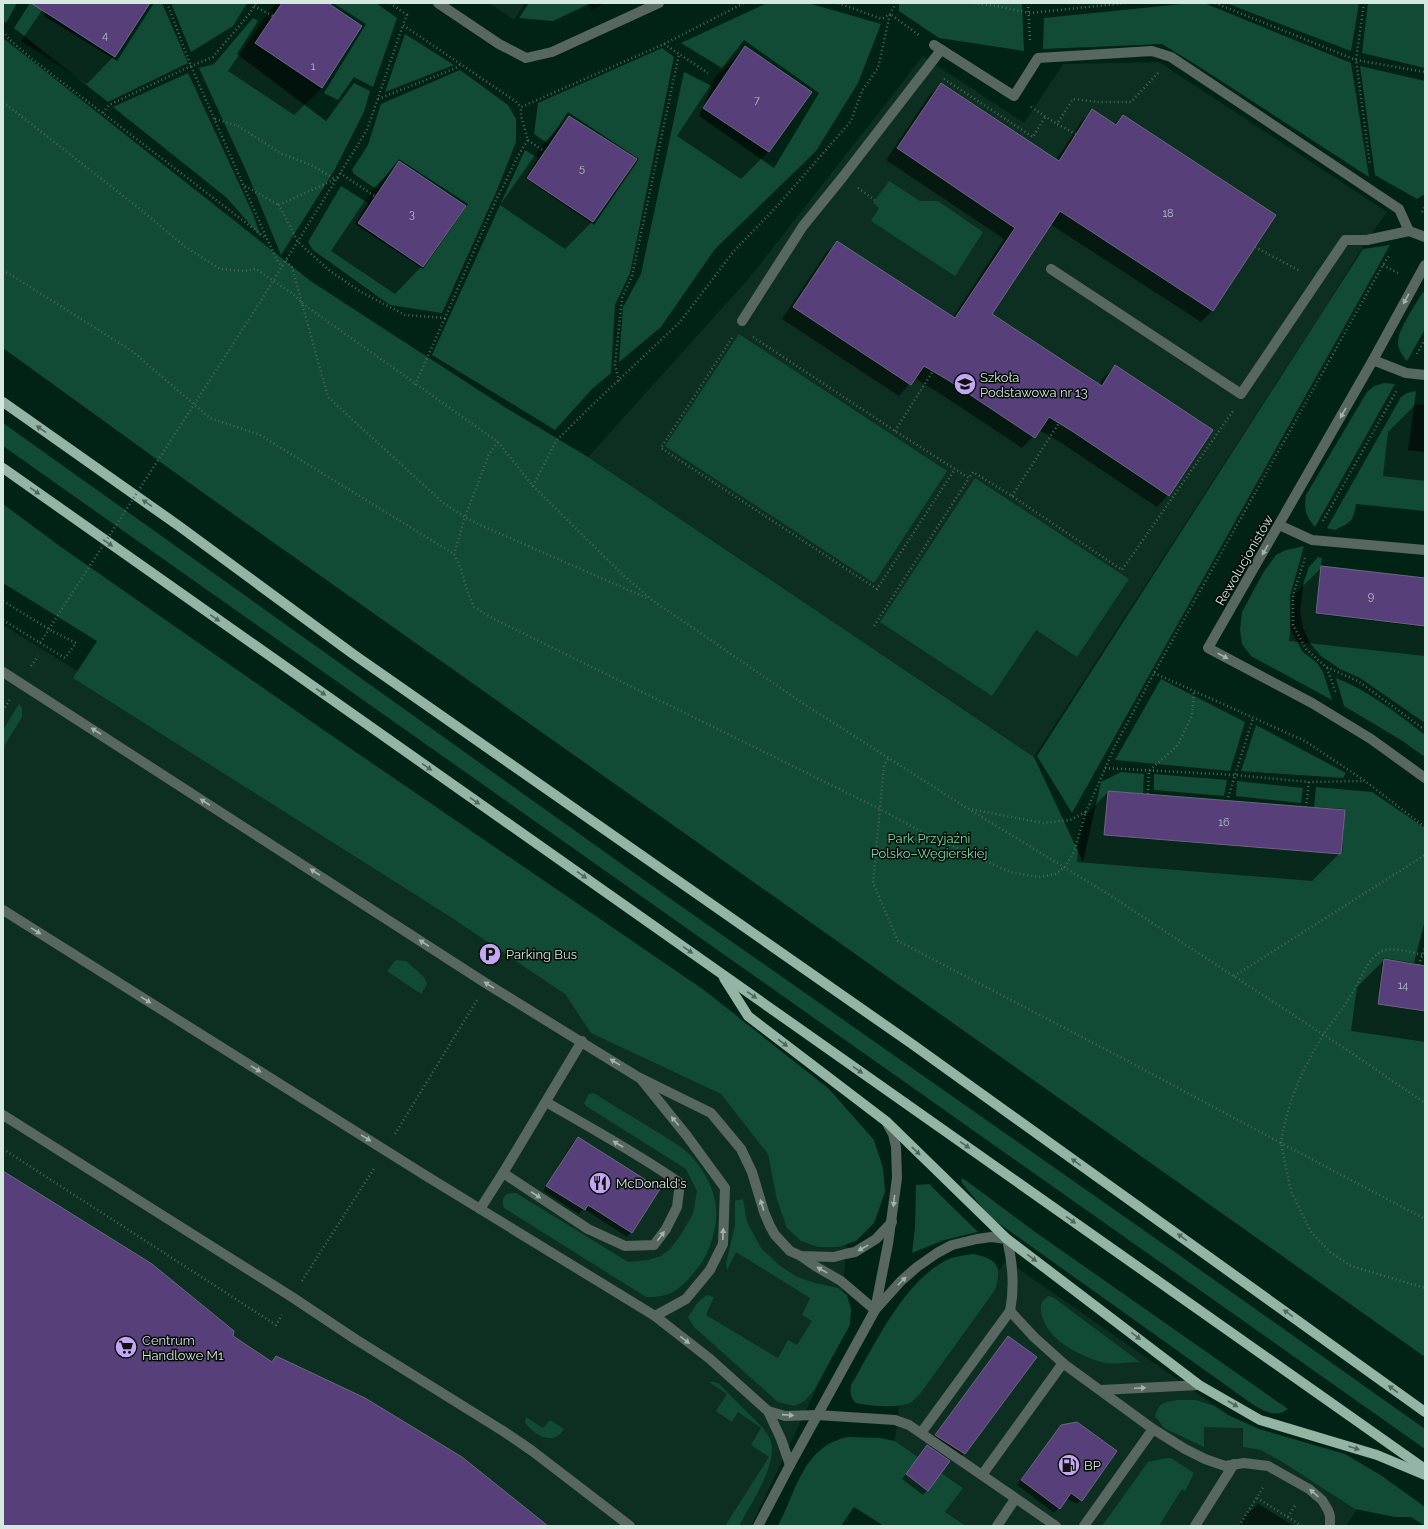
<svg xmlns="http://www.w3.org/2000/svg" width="1428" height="1529" viewBox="0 0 1428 1529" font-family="Raleway,sans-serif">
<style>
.built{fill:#0c2f21}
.green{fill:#114b35}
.shadow{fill:#0007}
.building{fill:#57407a;stroke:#706484}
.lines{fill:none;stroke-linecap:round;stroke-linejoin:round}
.path{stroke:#4a685b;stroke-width:2.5;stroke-dasharray:1 3;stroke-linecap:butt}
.service{stroke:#58675f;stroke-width:10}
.minor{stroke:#58675f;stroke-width:10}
.primary{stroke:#94b4a4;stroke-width:10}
.path-bridge{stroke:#4a685b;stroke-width:2.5;stroke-dasharray:1 3;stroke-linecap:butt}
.oneway{fill:#a3b5ab}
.oneway2{fill:#51675c}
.labels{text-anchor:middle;stroke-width:3;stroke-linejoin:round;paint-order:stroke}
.number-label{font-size:11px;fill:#b6bfc5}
.poi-label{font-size:13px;fill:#d5e9de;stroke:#000904;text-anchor:start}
.street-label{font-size:13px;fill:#d5e9de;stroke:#000904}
.park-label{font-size:13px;fill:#6fe0ae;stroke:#000904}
</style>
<rect width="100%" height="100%" fill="#002315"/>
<g class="built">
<polygon points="489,3 525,3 514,20"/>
<polygon points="923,56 1024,123 1063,64 1159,62 1387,212 1367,240 1323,311 1034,757 588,457 750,277"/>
<polygon points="3,625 854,1151 839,1341 751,1526 3,1526"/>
<polygon points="1006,1260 1359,1506 1346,1526 966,1526 945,1512 962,1487 895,1441 899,1406 908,1404 914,1401 920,1394 999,1279 999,1271"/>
</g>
<g class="green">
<polygon points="3,3 17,3 6,23 3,21"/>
<polygon points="30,3 51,3 44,16 117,61 154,3 162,3 188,63 108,102 14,28"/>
<polygon points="171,3 247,3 233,26 191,52"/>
<polygon points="333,3 376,3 397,18 373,87 354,77 338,100 324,93 366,24"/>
<polygon points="529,3 591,3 553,21 519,18"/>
<polygon points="767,3 808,3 881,24 858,83 816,151 715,249 661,327 619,362 623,307 641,274 684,72 712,86 699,116 774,168 819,93 744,40 722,68 681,43"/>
<polygon points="899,3 1022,3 1024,51 939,38 899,11"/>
<polygon points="1192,3 1204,3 1351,63 1369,177 1198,66 1162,44 1043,49 1044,18"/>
<polygon points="1226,3 1359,3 1351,51"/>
<polygon points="1368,3 1425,3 1425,68 1362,53"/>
<polygon points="253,18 258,21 237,54 326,121 354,83 370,91 364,112 334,171 281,255 248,175 199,68 214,64"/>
<polygon points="405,34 454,65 385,92"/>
<polygon points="3,38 312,282 503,406 588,457 1034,757 1083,862 1101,782 1121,772 1144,774 1143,794 1107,791 1104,836 1342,854 1345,809 1314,807 1316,787 1372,792 1425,828 1425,920 1414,963 1383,958 1377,1004 1425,1012 1425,1357 195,487 3,348"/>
<polygon points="662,48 674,57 630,273 615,305 611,373 592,389 555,430 432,355 525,150 538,158 525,178 594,225 639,159 568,112 547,143 534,134 538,103"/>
<polygon points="1360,66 1425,81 1425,194 1417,199 1375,175"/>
<polygon points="460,70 508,105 516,119 516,142 497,190 442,313 390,305 313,250 308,242 341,186 368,203 355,224 423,269 468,204 399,159 376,189 354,174 352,170 368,145 381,104"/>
<polygon points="188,73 253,214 261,237 227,198 113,107"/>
<polygon points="889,181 920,201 938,201 983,232 955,276 871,221 879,208 873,203"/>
<polygon points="1390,245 1072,813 1037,756 1363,249"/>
<path d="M1423,292L1425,293V329L1407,361C1403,356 1399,351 1398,344C1397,330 1416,304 1423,292Z"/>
<polygon points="739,334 947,471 874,583 665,446"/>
<path d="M1384,383L1395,384L1315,527C1305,515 1304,510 1306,495L1367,392L1374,386Z"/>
<path d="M1416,391L1408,450L1425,452V511L1356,504C1353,522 1351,522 1335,530L1327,528L1401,397L1407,393Z"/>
<polygon points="3,423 668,897 1172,1250 1425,1429 1425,1449 3,446"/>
<polygon points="975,478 1129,579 1077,657 1036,630 992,696 880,622"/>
<polygon points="3,504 61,547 325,731 704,990 829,1089 874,1140 883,1168 885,1192 874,1223 856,1241 838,1247 818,1247 801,1241 787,1228 777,1200 768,1154 721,1094 591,1033 565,994 449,916 73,678 97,641 3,583"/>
<polygon points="1304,546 1290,596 1290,628 1302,651 1317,663 1323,672 1332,700 1251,656 1242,644 1240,630 1242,612 1263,573 1276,555 1286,550"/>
<polygon points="1318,557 1322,558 1315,614 1425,627 1425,723 1360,678 1340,669 1321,656 1310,643 1303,628 1300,611 1304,581 1309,567"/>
<path d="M1336,678C1369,691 1397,713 1425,735V757L1401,740L1344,706Z"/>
<polygon points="1161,679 1245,722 1230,771 1115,760"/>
<polygon points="19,704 22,708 22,717 3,748 3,730"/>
<polygon points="1256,725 1346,773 1343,778 1241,771"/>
<polygon points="1154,774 1227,780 1224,796 1154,790"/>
<polygon points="1237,781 1303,788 1301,803 1236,796"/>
<polygon points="396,960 406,961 424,977 427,984 421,994 387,971"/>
<path d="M594,1093C611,1104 629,1115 646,1125C661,1135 678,1143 691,1156C710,1176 720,1202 715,1228C712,1241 708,1254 700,1265C683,1286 675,1298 646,1297L504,1208C500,1198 506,1192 516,1193L628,1262L648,1260L661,1256L670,1249L680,1236L693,1214L697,1191L686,1169L586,1106L584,1103L589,1094Z"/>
<path d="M961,1179H964L1038,1234L1288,1409C1276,1418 1267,1412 1255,1406L990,1217L962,1183Z"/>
<polygon points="929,1184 978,1232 944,1240 912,1253 915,1227 916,1185"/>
<polygon points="743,1199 747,1222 761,1248 779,1265 797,1277 815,1283 838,1288 847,1295 851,1309 850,1325 813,1392 803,1402 794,1406 778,1402 694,1327 688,1317 698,1302 707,1295 714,1297 706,1315 778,1358 788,1340 797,1345 812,1321 802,1315 810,1298 736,1252 727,1270 726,1264 735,1225 735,1201"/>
<path d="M973,1254C997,1259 1003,1266 995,1290L920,1394C916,1398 913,1402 908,1404C896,1408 869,1406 856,1403C850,1397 850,1392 851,1385C876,1343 905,1278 951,1258C958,1256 966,1255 973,1254Z"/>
<path d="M1049,1296L1054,1298L1140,1362C1127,1362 1111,1366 1098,1361C1074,1353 1045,1338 1041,1311C1040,1304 1043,1299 1049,1296Z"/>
<path d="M709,1382H714L719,1384L762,1427C767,1433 773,1442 772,1449C772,1473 750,1505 739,1526H725L769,1457L751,1445L761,1428L738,1412L732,1422L716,1411L727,1394Z"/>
<path d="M1178,1400H1196L1214,1406L1230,1416L1259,1429L1345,1454L1382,1476L1425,1507V1526L1411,1517H1395L1355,1509L1284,1463L1261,1450L1243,1447V1428L1204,1427V1447L1164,1428L1155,1416C1159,1402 1165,1402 1178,1400Z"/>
<path d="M526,1417L543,1428L550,1420L564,1429C553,1447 535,1435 525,1423Z"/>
<path d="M848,1437L880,1438L895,1441L963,1488L945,1512L966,1526H884L854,1507L841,1526H778C797,1490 803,1446 848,1437Z"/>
<polygon points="1166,1458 1171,1458 1194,1473 1185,1491 1182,1489 1159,1526 1102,1526 1148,1462"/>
</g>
<g class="shadow">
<polygon points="47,3 148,3 114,56 87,84 21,41"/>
<polygon points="277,3 326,3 322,88 294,115 228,71 269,11"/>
<polygon points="588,3 605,3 592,10"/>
<polygon points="745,48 810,92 768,152 741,179 677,136 717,75"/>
<polygon points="941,84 1056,160 1081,122 1093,110 1114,124 1123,116 1274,216 1212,311 1201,322 1050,224 991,315 1099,385 1103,378 1115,366 1168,495 1157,507 1060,442 1039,430 1022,448 936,391 914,378 899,396 782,319 826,253 837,242 953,317 1004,239 886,160 929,96"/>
<polygon points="569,117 593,221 565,249 500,205 542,145"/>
<polygon points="399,162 422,266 395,294 331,251 372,190"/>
<polygon points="1416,404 1425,405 1425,481 1383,476 1388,432"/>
<polygon points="1322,567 1425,579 1425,656 1289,641 1294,595"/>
<polygon points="1108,792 1340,853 1312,881 1077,862 1081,820"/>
<polygon points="1384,960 1425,966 1425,1042 1351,1031 1357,987"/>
<polygon points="578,1138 631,1232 627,1237 584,1209 579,1214 543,1191 573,1142"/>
<polygon points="1008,1337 1035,1357 960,1458 931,1440"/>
<polygon points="1061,1425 1081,1500 1077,1504 1066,1498 1054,1513 1017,1485"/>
<polygon points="923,1451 928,1490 923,1495 902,1479"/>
<polygon points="1258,1504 1294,1526 1239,1526 1243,1518"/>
</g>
<g class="building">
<polygon points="31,3 150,3 115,57"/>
<polygon points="282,3 328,3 362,26 322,88 255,43"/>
<polygon points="745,46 812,92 769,152 703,108"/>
<polygon points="941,83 1059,161 1092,109 1116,125 1123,115 1276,215 1213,311 1060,211 992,314 1102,386 1115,365 1213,430 1169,496 1072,431 1049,417 1035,438 948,380 924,366 911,385 793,307 837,241 955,318 1015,228 897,148"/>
<polygon points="569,116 637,159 593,222 527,178"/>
<polygon points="399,161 466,206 423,267 358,223"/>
<polygon points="1321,566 1425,578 1425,626 1316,613"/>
<polygon points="1108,791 1345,810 1341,854 1104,835"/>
<polygon points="1384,959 1425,966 1425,1011 1378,1004"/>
<polygon points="578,1137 660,1189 632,1233 588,1205 585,1210 546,1186"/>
<polygon points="3,1171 152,1264 234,1331 233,1336 272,1362 276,1356 365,1398 462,1457 548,1526 3,1526"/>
<polygon points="1008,1336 1037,1357 965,1454 935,1435"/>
<polygon points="1077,1422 1117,1451 1082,1501 1071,1493 1060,1509 1021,1480 1061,1425"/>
<polygon points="927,1445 950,1461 928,1491 906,1474"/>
</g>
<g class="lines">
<g class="path">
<polyline points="167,3 191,66 267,239 278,262 283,266"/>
<polyline points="390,3 407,15 403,25 515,101 521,107 664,44 744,3"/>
<polyline points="838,3 882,19 890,14 896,3"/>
<polyline points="974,3 1002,7 1030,13 1126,3"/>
<polyline points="1028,3 1030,40"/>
<polyline points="1215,3 1356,60 1425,72"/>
<polyline points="1364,3 1356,60 1370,165"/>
<polyline points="254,6 273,16"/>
<polyline points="3,31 9,39 32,59 267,239"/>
<polyline points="664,44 708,73"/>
<polyline points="944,79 1033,137 1045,117"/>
<polyline points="378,99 456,68 461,64"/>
<polyline points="3,102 140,209 184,246 220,269 244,271 256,269 293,294 303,304 498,442 533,486 624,576 652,600 804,704 967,808 1108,894 1350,1052 1425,1103"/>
<polyline points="1031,107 1057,124"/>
<polyline points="103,113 109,105 191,66 213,57 250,13 256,3"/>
<polyline points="215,119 238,126 282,154 311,165 335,179"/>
<polyline points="1076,134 1057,124 1073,99 1098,102 1131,102 1158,73"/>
<polyline points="528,140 545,152"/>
<polyline points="340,173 376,197"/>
<path d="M338,178L279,205L298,242L330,271L361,292L405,315L445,318L496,200C507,181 515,158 528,140L521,116V107"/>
<polyline points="245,186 279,205"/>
<polyline points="858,188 875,200"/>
<polyline points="1422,212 1425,207"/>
<polyline points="1255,247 1300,271"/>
<polyline points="286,261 292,267 328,397 442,502 465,517 454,554"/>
<polyline points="1383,265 1398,273"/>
<polyline points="3,270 132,351 210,418 260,435 454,554 461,569 467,590 474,607 494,619 880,809 924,833 1010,872 1039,877 1055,874 1064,868 1074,852 1086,812 1070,820 1043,823 970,809"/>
<polyline points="255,310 367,130 403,25"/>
<polyline points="753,337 895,431 969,478 973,472 1012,496 1122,570 1233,411"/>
<polyline points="732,338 661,448 877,589 955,469"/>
<polyline points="1417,354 1425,339"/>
<polyline points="619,381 615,365 622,298 632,276 679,54"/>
<polyline points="415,385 445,318"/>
<polyline points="895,431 933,371"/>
<polyline points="498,442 489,454 465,517 478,524 649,599"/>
<polyline points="533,486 556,441 584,413 680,322 734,251 779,204 851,121 862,91 878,68 890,14 919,35"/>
<polyline points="1012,496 1059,423"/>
<polyline points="1323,521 1397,390"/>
<polyline points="1305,558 1293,595 1293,625 1306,649 1326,667 1358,681 1425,730"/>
<polyline points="3,601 52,631 51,633"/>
<polyline points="874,626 969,478"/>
<polyline points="40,643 65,658 76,643 52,631"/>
<polyline points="31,666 38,656"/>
<polyline points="1327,668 1336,693"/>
<polyline points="1154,673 1305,741 1365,781 1425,827"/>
<polyline points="3,711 10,699"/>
<polyline points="888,759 884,765 873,883 898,941 1124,1059 1281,1143 1291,1191 1311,1232 1330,1252 1351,1266 1425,1288"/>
<polyline points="1105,768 1235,775 1309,782 1364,781"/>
<polyline points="1148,794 1149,771 1178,745 1192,715 1194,691"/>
<polyline points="1227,801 1253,718"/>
<polyline points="1306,807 1309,782"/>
<polyline points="1086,812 1115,746 1154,673 1383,265 1389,256"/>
<path d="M1422,955C1412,952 1389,946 1380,952C1366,961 1360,981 1351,995C1343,1009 1332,1022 1323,1035C1302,1070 1287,1103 1281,1143L1425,1219"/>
<polyline points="1419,965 1425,946"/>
<polyline points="1234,976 1425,855"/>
<polyline points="395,1134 477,1000"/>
<polyline points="3,1149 276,1325 282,1315"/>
<polyline points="302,1281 375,1167"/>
<polyline points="1257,1498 1302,1526"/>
<polyline points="1288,1517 1296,1504"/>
<polyline points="1239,1526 1264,1486"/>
</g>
<g class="service">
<polyline points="934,45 1014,96 1038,58 1152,51 1171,57 1399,209 1409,231 1425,237"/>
<polyline points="1051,269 1241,394 1345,240 1367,240 1409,231"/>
<polyline points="742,321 803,226 842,178 941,50"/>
<polyline points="1373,360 1406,373 1425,375"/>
<polyline points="1279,525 1312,540 1425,550"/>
<polyline points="3,672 487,984 638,1077 711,1113 741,1149 752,1172 764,1212 770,1226 775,1235 790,1251 801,1256 834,1257 845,1254 855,1252 876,1239 892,1222"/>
<polyline points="3,910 423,1174 655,1316 710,1359 768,1411 785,1416 817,1415 895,1420 909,1425 1056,1526"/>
<polyline points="641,1079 687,1136 725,1188 723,1244 710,1270 686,1299 655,1316"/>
<polyline points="3,1115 292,1297 355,1339 503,1431 531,1450 630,1526"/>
<path d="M503,1173L588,1229L625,1246L654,1245L666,1229L677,1207L680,1183C637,1153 591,1128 546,1102"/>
<polyline points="480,1209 503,1173 582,1041"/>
<polyline points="801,1256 815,1266 841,1281 875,1310"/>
<polyline points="875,1310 888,1244 897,1178 896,1147 893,1134 887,1123"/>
<polyline points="1010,1311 1034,1337 1064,1364 1153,1429 1185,1449 1205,1459 1225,1466 1244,1463 1268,1466 1309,1489 1322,1500 1328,1510 1330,1516 1330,1526"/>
<polyline points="1101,1390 1199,1385"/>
<polyline points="768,1411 781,1439 790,1465"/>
<polyline points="982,1475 1063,1363"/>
<path d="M758,1526L790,1465L875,1310L901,1281L917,1267L937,1253L952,1245L977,1239L991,1237L1007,1239C1013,1264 1015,1286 1010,1311L921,1433"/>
<polyline points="997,1526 1015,1499"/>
<polyline points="1084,1526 1153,1429"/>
<polyline points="1195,1526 1234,1464"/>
</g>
<g class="minor">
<polyline points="438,3 499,44 526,58 552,52 659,3"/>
<polyline points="1425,265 1373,360 1208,648 1312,703 1371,739 1425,778"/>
</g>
<g class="primary">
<polyline points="3,402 179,526 353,654 912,1044 1425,1412"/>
<polyline points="3,468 1425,1469"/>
<polyline points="724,978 748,1016 887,1122 1007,1239 1199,1385 1260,1420 1377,1455 1425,1475"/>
</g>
<polyline class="path-bridge" points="3,620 40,643 255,310"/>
</g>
<defs><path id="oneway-solid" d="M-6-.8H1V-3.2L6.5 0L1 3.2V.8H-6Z"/></defs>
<g class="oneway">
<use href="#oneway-solid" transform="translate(1406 299) rotate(119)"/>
<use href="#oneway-solid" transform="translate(1343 413) rotate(120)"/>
<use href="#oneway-solid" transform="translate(1265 550) rotate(120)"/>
<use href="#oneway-solid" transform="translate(1223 656) rotate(28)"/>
<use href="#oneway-solid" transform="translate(96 731) rotate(-147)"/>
<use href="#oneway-solid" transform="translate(205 802) rotate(-147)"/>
<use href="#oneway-solid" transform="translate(315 872) rotate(-147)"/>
<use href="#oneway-solid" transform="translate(36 931) rotate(32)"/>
<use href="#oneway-solid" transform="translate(424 943) rotate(-147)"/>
<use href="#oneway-solid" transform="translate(489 985) rotate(-148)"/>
<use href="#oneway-solid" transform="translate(146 1000) rotate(32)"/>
<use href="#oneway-solid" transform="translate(615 1062) rotate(-148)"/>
<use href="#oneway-solid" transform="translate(256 1069) rotate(32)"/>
<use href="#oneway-solid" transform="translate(675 1121) rotate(-130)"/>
<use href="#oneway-solid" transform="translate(366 1138) rotate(32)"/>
<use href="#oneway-solid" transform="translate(618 1144) rotate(-150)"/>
<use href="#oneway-solid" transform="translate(536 1195) rotate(33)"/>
<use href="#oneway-solid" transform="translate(894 1201) rotate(96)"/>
<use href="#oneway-solid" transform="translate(762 1205) rotate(-107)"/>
<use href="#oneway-solid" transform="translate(723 1234) rotate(-88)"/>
<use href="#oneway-solid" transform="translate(661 1236) rotate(-53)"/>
<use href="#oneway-solid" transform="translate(863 1248) rotate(151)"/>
<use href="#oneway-solid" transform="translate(822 1270) rotate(-151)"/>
<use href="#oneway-solid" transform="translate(902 1281) rotate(-45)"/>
<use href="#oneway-solid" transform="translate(685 1340) rotate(38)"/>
<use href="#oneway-solid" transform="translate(1140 1388) rotate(-3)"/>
<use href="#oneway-solid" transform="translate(788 1415) rotate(4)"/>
<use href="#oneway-solid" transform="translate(1314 1493) rotate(-139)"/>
</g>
<g class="oneway2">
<use href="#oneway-solid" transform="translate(41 429) rotate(-145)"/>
<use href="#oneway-solid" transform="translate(35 491) rotate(35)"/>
<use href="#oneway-solid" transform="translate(147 503) rotate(-145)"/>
<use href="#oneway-solid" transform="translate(108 543) rotate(35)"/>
<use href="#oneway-solid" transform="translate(215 618) rotate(35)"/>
<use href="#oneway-solid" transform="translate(321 692) rotate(35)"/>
<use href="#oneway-solid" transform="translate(427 767) rotate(35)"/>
<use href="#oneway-solid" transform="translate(475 801) rotate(35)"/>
<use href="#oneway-solid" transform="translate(582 875) rotate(35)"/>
<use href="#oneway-solid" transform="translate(688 950) rotate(35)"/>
<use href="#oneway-solid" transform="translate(752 995) rotate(35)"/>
<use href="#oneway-solid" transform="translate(783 1043) rotate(37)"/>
<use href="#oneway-solid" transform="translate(858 1070) rotate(35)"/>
<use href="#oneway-solid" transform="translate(965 1145) rotate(35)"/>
<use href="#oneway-solid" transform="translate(916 1151) rotate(44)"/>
<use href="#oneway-solid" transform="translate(1076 1162) rotate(-144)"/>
<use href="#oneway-solid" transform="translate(1071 1220) rotate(35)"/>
<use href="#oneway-solid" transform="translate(1182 1237) rotate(-144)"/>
<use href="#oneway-solid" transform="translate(1032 1258) rotate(37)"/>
<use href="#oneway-solid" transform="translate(1288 1313) rotate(-144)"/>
<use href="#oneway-solid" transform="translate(1136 1336) rotate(37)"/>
<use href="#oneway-solid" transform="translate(1393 1389) rotate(-144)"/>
<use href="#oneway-solid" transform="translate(1233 1404) rotate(30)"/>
<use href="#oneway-solid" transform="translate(1354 1448) rotate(17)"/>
</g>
<defs>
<g id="school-disc" transform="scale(1.15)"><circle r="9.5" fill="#c3a7f2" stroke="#000904"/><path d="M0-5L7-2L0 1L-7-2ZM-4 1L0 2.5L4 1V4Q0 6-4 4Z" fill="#111"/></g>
<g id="parking-disc" transform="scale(1.15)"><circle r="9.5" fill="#c3a7f2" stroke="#000904"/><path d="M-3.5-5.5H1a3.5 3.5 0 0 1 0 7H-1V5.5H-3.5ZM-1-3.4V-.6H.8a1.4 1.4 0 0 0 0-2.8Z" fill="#111"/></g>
<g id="restaurant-disc" transform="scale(1.15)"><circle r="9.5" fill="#c3a7f2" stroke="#000904"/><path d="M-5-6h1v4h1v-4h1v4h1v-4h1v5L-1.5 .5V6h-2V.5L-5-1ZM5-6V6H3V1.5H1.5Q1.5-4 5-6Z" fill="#111"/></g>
<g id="supermarket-disc" transform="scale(1.15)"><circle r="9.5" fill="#c3a7f2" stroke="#000904"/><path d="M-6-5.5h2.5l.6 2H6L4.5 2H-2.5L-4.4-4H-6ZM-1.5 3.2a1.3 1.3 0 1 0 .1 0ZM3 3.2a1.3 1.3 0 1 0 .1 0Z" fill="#111"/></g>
<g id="fuel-disc" transform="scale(1.15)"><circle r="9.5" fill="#c3a7f2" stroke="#000904"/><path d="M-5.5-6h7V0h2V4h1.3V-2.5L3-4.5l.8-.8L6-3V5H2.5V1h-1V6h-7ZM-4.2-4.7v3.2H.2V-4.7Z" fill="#111"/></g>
</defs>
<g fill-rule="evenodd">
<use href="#school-disc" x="965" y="384"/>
<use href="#parking-disc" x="490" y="954"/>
<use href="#restaurant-disc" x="600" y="1183"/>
<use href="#supermarket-disc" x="126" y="1347"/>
<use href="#fuel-disc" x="1069" y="1465"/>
</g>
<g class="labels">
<g class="number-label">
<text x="105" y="39">4</text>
<text x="313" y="70">1</text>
<text x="757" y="104">7</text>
<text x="582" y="172">5</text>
<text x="1168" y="217">18</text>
<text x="412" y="218">3</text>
<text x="1371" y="600">9</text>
<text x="1224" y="826">16</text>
<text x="1403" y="989">14</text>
</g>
<g class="poi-label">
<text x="980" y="382">Szkoła<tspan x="980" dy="15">Podstawowa nr 13</tspan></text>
<text x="506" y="959">Parking Bus</text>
<text x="616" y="1188">McDonald's</text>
<text x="142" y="1345">Centrum<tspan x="142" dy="15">Handlowe M1</tspan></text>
<text x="1084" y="1470">BP</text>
</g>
<g class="street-label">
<text transform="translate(1244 560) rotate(-60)" y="5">Rewolucjonistów</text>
</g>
<g class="park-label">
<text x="929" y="843">Park Przyjaźni<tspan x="929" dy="15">Polsko–Węgierskiej</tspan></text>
</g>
</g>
<rect width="1428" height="1529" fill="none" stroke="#d5e9de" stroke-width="8"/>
</svg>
